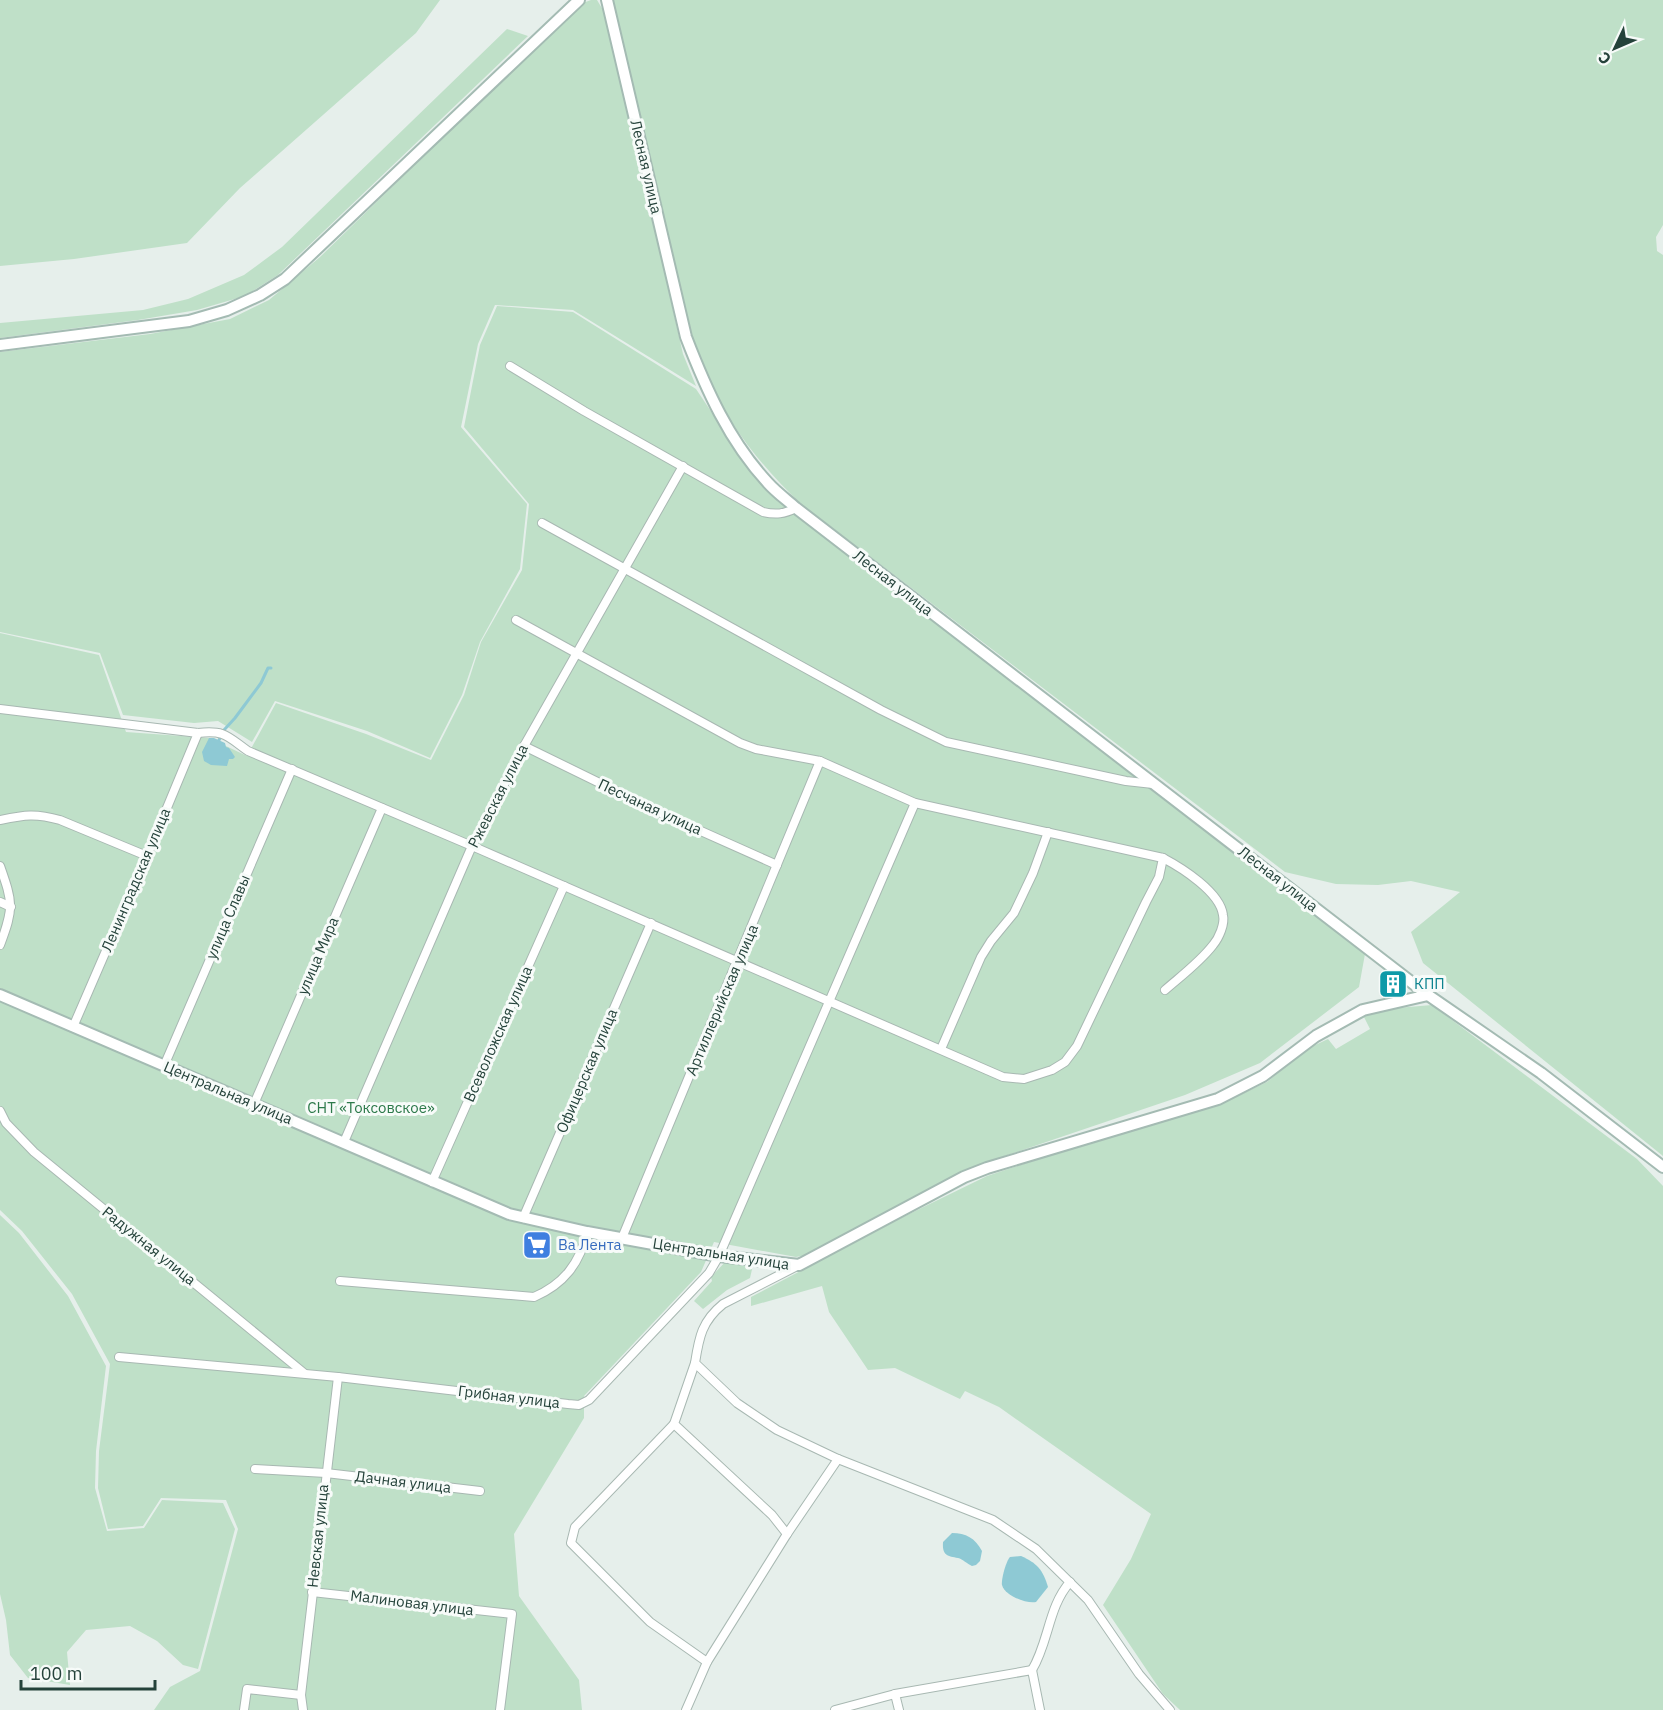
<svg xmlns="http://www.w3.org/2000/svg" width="1663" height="1710" viewBox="0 0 1663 1710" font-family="'IBM Plex Sans',sans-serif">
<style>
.green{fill:#bfe0c8}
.water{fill:#8ec9d4}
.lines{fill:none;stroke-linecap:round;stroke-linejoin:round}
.stream{stroke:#8ec9d4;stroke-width:3}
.street-casing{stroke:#a8b8b2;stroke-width:10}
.secondary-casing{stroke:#a4bbb3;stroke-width:14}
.street{stroke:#fff;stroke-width:8}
.secondary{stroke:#fff;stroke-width:10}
.labels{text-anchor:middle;stroke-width:6;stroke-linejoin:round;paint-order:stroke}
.street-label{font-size:15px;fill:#24423a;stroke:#f7fbf9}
.culture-label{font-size:15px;fill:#0d838f;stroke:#f7fbf9;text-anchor:start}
.park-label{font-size:15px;fill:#2d7a4b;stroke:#f7fbf9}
.shop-label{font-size:15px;fill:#366cbe;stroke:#f7fbf9;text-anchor:start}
</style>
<rect width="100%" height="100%" fill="#e6efeb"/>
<g class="green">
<polygon points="0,0 440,0 416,33 240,188 187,243 74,259 0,266"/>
<polygon points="591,0 597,0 606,15 683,354 696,386 573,310 495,305 478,344 461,427 527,504 520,569 480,642 462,695 430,758 367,731 275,701 252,742 218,721 194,723 123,715 100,653 0,632 0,352 150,334 230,319 269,300 320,257 580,4"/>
<path d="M613,0H1663V225L1656,237L1657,251L1663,255V1156L1423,963L1411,932L1460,892L1411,881L1378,885L1336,884L1285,872L801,504C763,468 729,426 708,378C702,364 697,349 692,335Z"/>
<polygon points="507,29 528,36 278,275 245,296 197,310 138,320 0,338 0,323 143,310 188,299 244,275 282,247"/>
<polygon points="497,306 573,312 696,389 731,441 795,512 1159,796 1365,954 1359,987 1260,1063 1185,1095 984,1163 937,1185 812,1254 796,1257 714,1242 701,1272 584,1396 584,1418 514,1534 519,1596 579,1680 582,1710 154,1710 170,1687 200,1671 238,1529 226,1500 161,1498 143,1526 108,1529 98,1488 99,1451 110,1364 72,1294 22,1231 0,1210 0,633 99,655 126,732 209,738 247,756 276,703 366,734 431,760 464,695 481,642 522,570 529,504 464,427 480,345"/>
<polygon points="1432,1005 1637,1159 1663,1186 1663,1710 1180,1710 1163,1694 1103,1605 1131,1559 1151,1514 999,1407 965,1391 960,1399 895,1368 868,1370 829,1312 822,1286 751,1306 751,1297 903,1217 987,1176 1100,1139 1223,1103 1267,1082 1309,1048 1328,1039 1336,1049 1370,1029 1363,1015 1385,1009"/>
<polygon points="0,1215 19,1233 68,1296 106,1366 96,1451 95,1488 107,1531 144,1528 162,1500 223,1503 235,1529 198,1669 183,1665 157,1641 130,1626 86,1630 67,1652 70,1685 28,1678 10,1655 6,1620 0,1594"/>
<polygon points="728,1259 753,1265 750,1278 727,1290 703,1309 694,1301 712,1281 711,1277"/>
</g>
<g class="water">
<polygon points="209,738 214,738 225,743 226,747 229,748 235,757 233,759 229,759 227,766 211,765 204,761 202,752"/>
<path d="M952,1533C966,1533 975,1538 982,1551L980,1561L976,1565L972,1566C967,1564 963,1559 958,1558C948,1556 942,1556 943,1542Z"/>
<path d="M1021,1556C1037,1563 1043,1570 1048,1587L1036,1602C1027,1604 1005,1596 1002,1585C1001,1580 1006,1561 1010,1557Z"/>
</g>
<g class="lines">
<polyline class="stream" points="219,740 224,730 235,718 261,683 268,668 271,668"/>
<g class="street-casing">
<g id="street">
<path d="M510,366L584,411L763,512C776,515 784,514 796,508"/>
<polyline points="542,523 881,710 946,742 1126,781 1153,784"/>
<path d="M0,709L198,733C225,730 227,736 248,751L472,846L1003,1077L1024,1079L1052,1070L1065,1062L1077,1046L1146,902L1159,877L1163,858L915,803L820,761L756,749L740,743L516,620"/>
<polyline points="524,746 665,815 777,865"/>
<path d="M0,820C25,815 35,813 60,820L147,856"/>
<path d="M1163,858C1182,868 1220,892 1223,915C1225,924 1219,938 1213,945C1200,962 1181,976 1165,990"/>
<path d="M0,866C13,903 14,908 0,945"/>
<polyline points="0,902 11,907"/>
<polyline points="73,1027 147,856 198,733"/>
<polyline points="941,1049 981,957 991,941 1014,913 1033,873 1048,832"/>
<polyline points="164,1066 292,769"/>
<polyline points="254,1104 382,808"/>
<polyline points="0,1111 6,1123 34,1152 304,1373"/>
<polyline points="344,1142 472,846 524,746 683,466"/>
<polyline points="432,1182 564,886"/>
<polyline points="523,1218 651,923"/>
<polyline points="622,1238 820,761"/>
<path d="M797,1266L723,1304C702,1321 699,1337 695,1363L737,1403L777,1430L838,1459L993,1520L1036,1549L1088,1600L1139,1674L1170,1710"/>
<path d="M340,1281L534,1297C564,1284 580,1263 587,1232"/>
<polyline points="119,1357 338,1377 568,1404 579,1405 589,1400 709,1273 719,1256 915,803"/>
<polyline points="695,1363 674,1424 772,1515 787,1534"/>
<polyline points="674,1424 575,1527 571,1543 650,1622 707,1662"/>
<polyline points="255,1469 326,1473 480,1491"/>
<polyline points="312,1592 512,1614 500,1710"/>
<path d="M1032,1670C1049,1642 1048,1607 1070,1582"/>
<polyline points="895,1694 899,1710"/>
<polyline points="244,1710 247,1689 301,1695"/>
<polyline points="303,1710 301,1695 338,1377"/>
<polyline points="686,1710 707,1662 787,1534 838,1459"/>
<polyline points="835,1710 895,1694 1032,1670 1040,1710"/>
</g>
</g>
<g class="secondary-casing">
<g id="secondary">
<path d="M607,0L686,337C706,389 729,441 768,483C776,492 787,500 796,508L1428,995L1541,1073L1663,1167"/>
<polyline points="0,345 189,321 227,310 260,295 285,279 579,0"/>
<polyline points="0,995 509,1214 587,1232 719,1256 799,1265 964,1177 987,1168 1218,1099 1263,1076 1316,1036 1363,1010 1428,995"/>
</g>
</g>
<use href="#street" class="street"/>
<use href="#secondary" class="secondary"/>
</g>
<defs>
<g id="building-square" transform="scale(1.5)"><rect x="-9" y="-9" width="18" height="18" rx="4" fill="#0f9aa8" stroke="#f7fbf9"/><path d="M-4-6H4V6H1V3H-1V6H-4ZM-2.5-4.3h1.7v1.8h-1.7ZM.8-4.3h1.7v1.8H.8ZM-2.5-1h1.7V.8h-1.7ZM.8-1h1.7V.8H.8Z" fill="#fff"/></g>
<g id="supermarket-square" transform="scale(1.5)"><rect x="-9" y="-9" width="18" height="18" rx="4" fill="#3f7fe0" stroke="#f7fbf9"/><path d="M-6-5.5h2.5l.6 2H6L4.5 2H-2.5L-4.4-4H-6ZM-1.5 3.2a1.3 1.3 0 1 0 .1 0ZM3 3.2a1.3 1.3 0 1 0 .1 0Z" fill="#fff"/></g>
</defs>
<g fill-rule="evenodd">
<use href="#building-square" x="1393" y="984"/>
<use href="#supermarket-square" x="537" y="1245"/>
</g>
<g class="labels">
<g class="street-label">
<text transform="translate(646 167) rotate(77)" y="5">Лесная улица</text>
<text transform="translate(893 583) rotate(38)" y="5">Лесная улица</text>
<text transform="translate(498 796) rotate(-63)" y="5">Ржевская улица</text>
<text transform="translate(650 807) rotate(25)" y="5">Песчаная улица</text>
<text transform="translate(1278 879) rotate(38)" y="5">Лесная улица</text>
<text transform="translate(136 880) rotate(-67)" y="5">Ленинградская улица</text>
<text transform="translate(228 917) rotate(-67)" y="5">улица Славы</text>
<text transform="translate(318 956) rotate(-67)" y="5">улица Мира</text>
<text transform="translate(722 1000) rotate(-67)" y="5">Артиллерийская улица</text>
<text transform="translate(498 1034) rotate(-66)" y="5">Всеволожская улица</text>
<text transform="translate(587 1071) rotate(-67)" y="5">Офицерская улица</text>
<text transform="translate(228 1093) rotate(23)" y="5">Центральная улица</text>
<text transform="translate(149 1246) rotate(39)" y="5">Радужная улица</text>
<text transform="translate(721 1254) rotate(9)" y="5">Центральная улица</text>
<text transform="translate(509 1397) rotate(7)" y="5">Грибная улица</text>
<text transform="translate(403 1482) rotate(7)" y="5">Дачная улица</text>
<text transform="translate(318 1536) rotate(-84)" y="5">Невская улица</text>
<text transform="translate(412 1603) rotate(7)" y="5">Малиновая улица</text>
</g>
<g class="culture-label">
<text x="1414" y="989">КПП</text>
</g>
<g class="park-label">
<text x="371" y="1113">СНТ «Токсовское»</text>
</g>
<g class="shop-label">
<text x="558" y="1250">Ва Лента</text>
</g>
</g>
<g transform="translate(1615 48) rotate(226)" stroke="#f7fbf9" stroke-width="4.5" paint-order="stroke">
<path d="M0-4.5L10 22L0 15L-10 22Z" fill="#24423a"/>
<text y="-9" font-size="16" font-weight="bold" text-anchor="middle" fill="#24423a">С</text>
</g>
<path d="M21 1680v9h134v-9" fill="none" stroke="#24423a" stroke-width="3"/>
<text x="30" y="1680" font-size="18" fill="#24423a" stroke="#f7fbf9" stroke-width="4.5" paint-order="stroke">100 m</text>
</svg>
